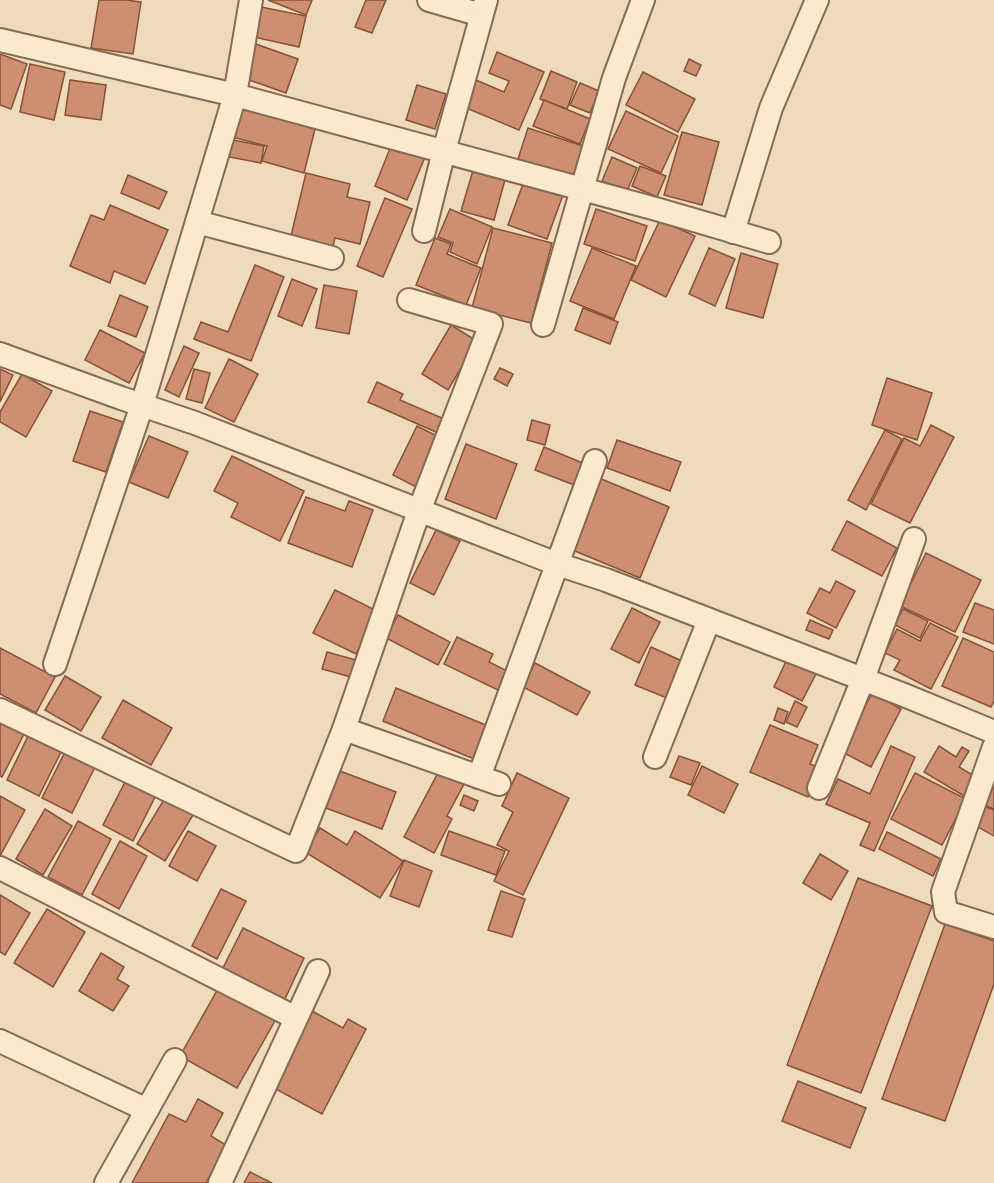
<svg xmlns="http://www.w3.org/2000/svg" width="994" height="1183" viewBox="0 0 994 1183" font-family="'Noto Serif',serif">
<style>
.building{fill:#ce8e70;stroke:#86513a;stroke-width:1.5}
.lines{fill:none;stroke-linecap:round;stroke-linejoin:round}
.street-casing{stroke:#866a55;stroke-width:26}
.street{stroke:#fae9ce;stroke-width:22}
</style>
<rect width="100%" height="100%" fill="#efdabb"/>
<g class="building">
<polygon points="99,0 126,0 141,2 133,54 91,48"/>
<polygon points="268,0 312,0 306,15"/>
<polygon points="366,0 386,0 372,33 355,27"/>
<polygon points="256,6 306,16 299,47 250,36"/>
<polygon points="253,43 298,59 286,93 241,77"/>
<polygon points="497,52 544,72 519,130 464,107 476,80 504,92 509,81 489,73"/>
<polygon points="0,54 27,64 11,109 0,105"/>
<polygon points="689,59 701,65 696,76 684,71"/>
<polygon points="30,64 65,72 54,120 20,112"/>
<polygon points="551,71 577,82 567,109 540,99"/>
<polygon points="643,72 695,99 678,132 626,105"/>
<polygon points="70,80 106,85 101,120 65,115"/>
<polygon points="580,83 599,91 590,113 570,105"/>
<polygon points="417,85 446,94 435,129 406,120"/>
<polygon points="544,100 590,119 580,144 533,126"/>
<polygon points="237,103 316,125 304,173 262,161 267,146 228,136"/>
<polygon points="626,111 678,136 661,173 608,149"/>
<polygon points="528,128 583,146 573,177 518,159"/>
<polygon points="682,132 719,142 702,205 664,195"/>
<polygon points="233,140 264,146 261,163 229,157"/>
<polygon points="393,141 426,155 407,200 375,186"/>
<polygon points="612,157 637,168 627,191 602,181"/>
<polygon points="640,166 666,176 657,197 632,186"/>
<polygon points="474,167 506,176 494,220 461,211"/>
<polygon points="306,173 350,184 347,197 370,202 360,244 335,238 333,246 291,236"/>
<polygon points="128,175 167,192 159,209 121,193"/>
<polygon points="524,181 563,195 547,239 508,225"/>
<polygon points="385,198 412,209 383,277 357,266"/>
<polygon points="110,205 168,230 145,284 114,271 110,283 70,266 91,215 104,220"/>
<polygon points="450,209 492,227 477,264 450,252 453,243 438,237"/>
<polygon points="596,209 647,226 635,261 584,244"/>
<polygon points="660,220 695,236 666,297 631,280"/>
<polygon points="493,228 552,243 531,323 472,308"/>
<polygon points="435,238 451,244 447,254 481,268 466,305 416,285"/>
<polygon points="592,248 636,266 614,319 570,301"/>
<polygon points="709,248 735,259 715,306 689,294"/>
<polygon points="741,253 778,264 763,318 726,308"/>
<polygon points="255,265 284,277 251,361 194,339 201,322 228,332"/>
<polygon points="292,279 317,289 302,326 278,316"/>
<polygon points="324,285 357,291 349,334 316,328"/>
<polygon points="120,295 148,307 136,337 108,326"/>
<polygon points="583,308 618,322 610,344 575,330"/>
<polygon points="451,325 477,341 448,390 422,374"/>
<polygon points="100,330 145,353 129,383 85,360"/>
<polygon points="184,346 199,353 179,397 165,390"/>
<polygon points="229,359 258,374 234,422 205,408"/>
<polygon points="500,368 513,374 507,386 494,379"/>
<polygon points="0,369 13,375 0,402"/>
<polygon points="194,369 210,373 202,403 186,399"/>
<polygon points="22,374 52,391 26,437 0,422 0,412"/>
<polygon points="887,378 932,393 917,440 872,425"/>
<polygon points="377,382 403,394 400,400 444,419 438,433 368,402"/>
<polygon points="90,411 123,422 106,472 73,461"/>
<polygon points="532,420 550,425 545,445 527,440"/>
<polygon points="931,425 954,437 910,523 871,504 904,438 920,446"/>
<polygon points="417,426 443,439 418,488 393,475"/>
<polygon points="885,430 902,439 866,510 848,500"/>
<polygon points="149,436 188,452 168,498 129,482"/>
<polygon points="617,440 681,462 670,491 607,468"/>
<polygon points="466,444 517,464 496,519 445,499"/>
<polygon points="544,447 585,464 577,486 535,470"/>
<polygon points="232,456 304,491 280,541 231,517 238,503 214,491"/>
<polygon points="599,478 669,507 640,578 570,549"/>
<polygon points="306,497 345,511 349,501 373,510 352,567 288,543"/>
<polygon points="847,521 897,548 882,576 832,550"/>
<polygon points="436,530 460,541 434,595 410,583"/>
<polygon points="926,553 981,580 955,632 900,606"/>
<polygon points="836,581 855,591 836,628 807,613 820,588 830,593"/>
<polygon points="335,590 377,611 356,654 313,633"/>
<polygon points="975,603 994,610 994,644 963,632"/>
<polygon points="632,608 660,622 639,663 611,649"/>
<polygon points="903,609 928,621 920,638 895,625"/>
<polygon points="398,615 450,642 438,665 386,638"/>
<polygon points="810,620 833,630 829,639 806,630"/>
<polygon points="930,623 958,637 931,689 894,670 900,660 885,653 897,629 920,641"/>
<polygon points="457,637 493,654 489,662 511,673 502,692 444,664"/>
<polygon points="963,638 994,652 994,701 991,707 942,686"/>
<polygon points="651,647 682,661 667,698 635,685"/>
<polygon points="0,648 55,677 36,713 0,694"/>
<polygon points="327,652 356,660 351,677 322,669"/>
<polygon points="789,655 818,670 802,701 774,687"/>
<polygon points="535,663 590,692 577,715 523,687"/>
<polygon points="65,676 101,697 81,731 45,710"/>
<polygon points="396,688 488,726 474,759 383,721"/>
<polygon points="872,693 901,709 871,767 842,752"/>
<polygon points="123,700 172,728 151,765 102,738"/>
<polygon points="795,701 807,707 797,727 786,722"/>
<polygon points="778,708 788,712 784,724 774,720"/>
<polygon points="0,722 24,734 2,777 0,776"/>
<polygon points="770,725 818,745 810,764 820,768 808,797 750,772"/>
<polygon points="28,736 61,752 39,796 7,780"/>
<polygon points="891,746 915,757 874,851 860,845 870,823 826,804 838,779 870,794"/>
<polygon points="939,746 956,757 962,747 969,751 959,767 976,777 964,796 924,772"/>
<polygon points="67,748 97,763 72,813 42,798"/>
<polygon points="679,756 700,763 691,785 670,777"/>
<polygon points="702,766 738,784 724,813 688,795"/>
<polygon points="340,771 396,792 382,829 326,808"/>
<polygon points="439,771 464,784 447,816 452,819 434,853 404,837"/>
<polygon points="517,773 569,798 523,895 494,881 509,851 497,845 513,812 502,806"/>
<polygon points="915,773 966,799 942,845 891,819"/>
<polygon points="994,778 994,809 984,805"/>
<polygon points="125,782 155,797 133,841 103,825"/>
<polygon points="464,795 478,801 474,811 460,805"/>
<polygon points="0,796 25,810 0,856"/>
<polygon points="165,798 193,815 165,861 137,844"/>
<polygon points="986,807 994,810 994,836 976,826"/>
<polygon points="45,809 72,826 43,875 16,859"/>
<polygon points="78,821 111,839 82,895 48,877"/>
<polygon points="320,828 347,845 355,831 403,861 380,898 305,852"/>
<polygon points="188,831 216,846 197,881 169,866"/>
<polygon points="449,831 505,851 496,875 441,855"/>
<polygon points="887,832 941,859 933,876 879,849"/>
<polygon points="120,841 147,856 119,909 92,894"/>
<polygon points="820,854 848,871 831,900 803,883"/>
<polygon points="404,860 432,871 419,907 390,896"/>
<polygon points="858,878 932,906 861,1093 787,1065"/>
<polygon points="221,889 246,901 217,959 192,946"/>
<polygon points="501,891 525,899 512,937 488,930"/>
<polygon points="0,895 30,913 5,955 0,952"/>
<polygon points="47,909 85,932 53,987 14,963"/>
<polygon points="945,924 994,941 994,984 945,1121 882,1099"/>
<polygon points="243,928 304,958 284,1001 222,970"/>
<polygon points="101,953 124,967 117,979 129,986 113,1011 79,991"/>
<polygon points="219,987 276,1019 237,1088 180,1056"/>
<polygon points="312,1011 343,1028 348,1019 366,1029 322,1114 272,1087"/>
<polygon points="798,1081 866,1108 850,1148 782,1121"/>
<polygon points="198,1099 223,1113 211,1136 226,1145 206,1183 132,1183 169,1114 186,1122"/>
<polygon points="250,1172 272,1183 244,1183"/>
</g>
<g class="lines">
<g class="street-casing">
<g id="street">
<polyline points="429,0 481,15"/>
<polyline points="0,40 235,95 251,0"/>
<polyline points="197,222 332,258"/>
<polyline points="424,231 444,151 486,0"/>
<polyline points="733,232 771,108 817,0"/>
<polyline points="543,325 614,78 643,0"/>
<polyline points="0,354 121,398 195,423 557,564 606,580 904,695 994,732"/>
<polyline points="55,664 142,405 235,95 656,209 769,242"/>
<polyline points="0,710 296,851 344,729 419,511 491,324 409,300"/>
<polyline points="344,729 499,784"/>
<polyline points="994,747 943,892 946,912 994,927"/>
<polyline points="655,757 709,620"/>
<polyline points="479,777 595,461"/>
<polyline points="819,788 863,679 914,539"/>
<polyline points="0,868 296,1018"/>
<polyline points="0,1041 147,1110"/>
<polyline points="106,1183 175,1060"/>
<polyline points="220,1183 318,971"/>
</g>
</g>
<use href="#street" class="street"/>
</g>
</svg>
